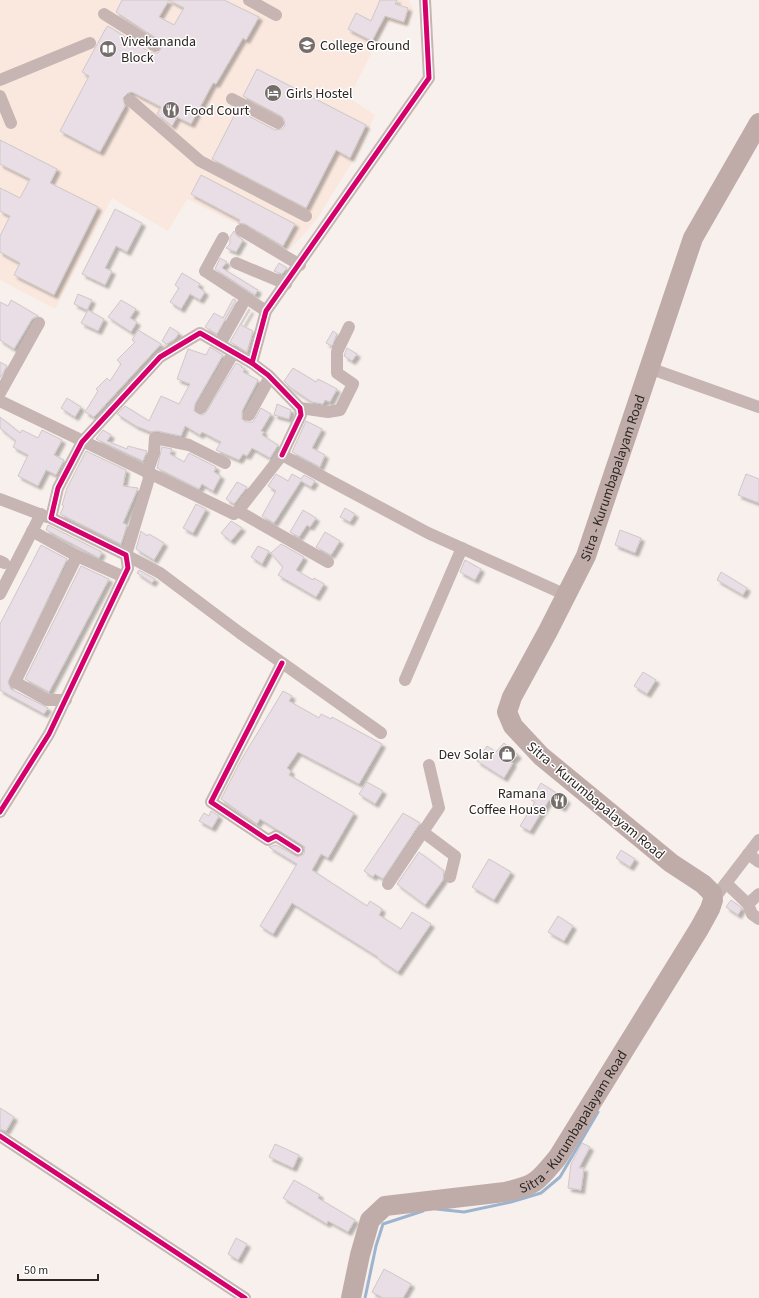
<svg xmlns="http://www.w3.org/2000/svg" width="759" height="1298" viewBox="0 0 759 1298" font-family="'Source Sans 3',sans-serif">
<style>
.built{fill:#fae8df}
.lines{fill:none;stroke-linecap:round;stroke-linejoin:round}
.stream{stroke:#9db4d0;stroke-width:3}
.building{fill:#e9dee5;stroke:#cec8c8;filter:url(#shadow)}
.street{stroke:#c6b5b2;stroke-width:12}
.primary{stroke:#bfaca8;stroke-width:20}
.cycleway-casing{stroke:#fff;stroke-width:8}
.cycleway{stroke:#d6006c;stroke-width:5}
.labels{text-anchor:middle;stroke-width:3;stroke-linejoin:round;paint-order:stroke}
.poi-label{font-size:14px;fill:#2d2623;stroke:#fff;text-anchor:start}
.street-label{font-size:14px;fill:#2d2623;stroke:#fff}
</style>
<defs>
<filter id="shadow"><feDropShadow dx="3.5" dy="3.5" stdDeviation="1" flood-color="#0004"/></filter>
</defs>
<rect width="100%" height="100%" fill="#f8f0ec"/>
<polygon class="built" points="0,0 409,0 414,12 407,26 387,22 349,98 375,115 359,151 317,219 290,250 187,199 168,231 112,198 55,309 0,280"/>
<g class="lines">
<g class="stream">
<polyline points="436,1209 464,1212 511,1202 541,1193 560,1177 598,1112"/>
<polyline points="365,1298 376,1246 383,1224 423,1211"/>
</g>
</g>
<g class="building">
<polygon points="122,0 169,0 159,17 174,25 184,8 169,0 224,0 259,17 246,40 243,38 216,84 213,83 191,124 177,117 172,126 157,114 161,107 132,92 128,93 123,98 125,106 100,152 60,131 89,76 82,72 106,28 108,26 151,53 158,53 162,47 159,40 116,12"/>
<polygon points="380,0 397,0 395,4 408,8 404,22 385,16 372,41 348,29 356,13 371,21"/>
<polygon points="257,69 366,125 350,158 336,150 306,208 212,159 237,110 275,130 282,129 285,126 284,119 281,116 243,96"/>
<polygon points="0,140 57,169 50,183 98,207 54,295 14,275 20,263 0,252 0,236 10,216 0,211 0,188 20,198 30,179 0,164"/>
<polygon points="201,175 295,224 283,246 245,224 238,223 240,220 191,194"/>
<polygon points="115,209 142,223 127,252 116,246 105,268 112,271 105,285 82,274"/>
<polygon points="234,231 237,236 243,240 236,252 226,248 230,244 230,237"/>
<polygon points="220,258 227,262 222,268 258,290 255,295 215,269"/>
<polygon points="279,263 287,268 282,274 274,271"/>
<polygon points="182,273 200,284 198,287 205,292 200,300 190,294 181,309 170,302 179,288 175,285"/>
<polygon points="78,294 92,300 87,310 74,304"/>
<polygon points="233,299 236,300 217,334 205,327 214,313 223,318"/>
<polygon points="11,300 38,316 32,319 14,349 0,340 0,302 8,306"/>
<polygon points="121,300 136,309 130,318 137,322 131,332 108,317"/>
<polygon points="249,309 250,310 241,325 253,331 247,352 230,342"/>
<polygon points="88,310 104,319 98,331 81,323"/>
<polygon points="170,327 179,333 175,339 167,344 162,341"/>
<polygon points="138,330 161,344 94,417 85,412 98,391 96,389 107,378 110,381 121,364 117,360 135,342 132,340"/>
<polygon points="333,331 337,334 332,346 326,343"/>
<polygon points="210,347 223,355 195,404 194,411 201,415 205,414 236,363 242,366 241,367 245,369 243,372 258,380 242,411 242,419 246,422 253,422 261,408 271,414 261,431 264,432 262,435 278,445 270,458 252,448 247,456 243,454 239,460 216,450 221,442 202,432 200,435 185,426 181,436 157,431 151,432 136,426 117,414 125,406 149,421 161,396 179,404 190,384 177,379 188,349 206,355"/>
<polygon points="347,348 357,354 352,361 344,356"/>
<polygon points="0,362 7,366 0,378"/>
<polygon points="293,368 316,382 318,379 337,389 330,402 325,400 323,404 312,402 291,388 284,381"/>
<polygon points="67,398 81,407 75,417 61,408"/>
<polygon points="277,404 291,410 289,419 274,415"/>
<polygon points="0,417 20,433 22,430 38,438 42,430 62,440 54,455 64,460 56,475 46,470 38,486 18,476 28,455 13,447 16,441 0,428"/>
<polygon points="306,421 322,429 312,448 325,455 320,467 292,452"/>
<polygon points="103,430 111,435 107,441 127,449 128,446 147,451 143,461 96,439"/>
<polygon points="162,447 172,449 170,454 184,462 189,453 216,467 214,472 221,476 213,491 202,484 199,489 157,468"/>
<polygon points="86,451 126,470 123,486 138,488 123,523 127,525 121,544 60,514 64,506 62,505 67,488"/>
<polygon points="276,474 288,481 292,474 301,479 304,475 315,481 311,487 301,481 274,523 262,516 276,491 268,486"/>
<polygon points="746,474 759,479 759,503 738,495"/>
<polygon points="237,482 247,487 234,504 226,499"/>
<polygon points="196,504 206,509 193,533 183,528"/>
<polygon points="345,508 355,514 350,522 340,517"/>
<polygon points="303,510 316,518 310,527 307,525 299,537 290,532"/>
<polygon points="231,521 242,528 231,541 221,533"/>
<polygon points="48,525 102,552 99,558 46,530"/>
<polygon points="620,530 641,538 635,553 615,545"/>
<polygon points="141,531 147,536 149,534 164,543 154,560 136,549"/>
<polygon points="325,532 340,541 331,555 316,547"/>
<polygon points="281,544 304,557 296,570 313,580 314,578 324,584 316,597 278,575 283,567 271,553"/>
<polygon points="41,545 67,559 8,682 11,689 48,708 44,714 0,690 0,624"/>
<polygon points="258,546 269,551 262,564 251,557"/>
<polygon points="465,560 481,569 475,580 460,572"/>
<polygon points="81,566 109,579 49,692 25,679"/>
<polygon points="139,570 155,579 152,583 137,573"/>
<polygon points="721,572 747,588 743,595 717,580"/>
<polygon points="643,672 656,680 647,694 634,686"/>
<polygon points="283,691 292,696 289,701 319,718 321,714 331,719 332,717 382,744 359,784 298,752 287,768 291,771 289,775 354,813 328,858 321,854 312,870 367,906 370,901 382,909 379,915 401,929 412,912 431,924 398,972 377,958 378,957 292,903 273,934 260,926 297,864 269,847 276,845 298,857 304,854 305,847 260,819 257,824 221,799 241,760"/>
<polygon points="504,743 518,755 511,762 513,763 504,778 477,761 487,746 496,752"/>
<polygon points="367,782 383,791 375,804 359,794"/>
<polygon points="541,783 567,800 562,808 549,800 530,831 520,826 535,802 531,800"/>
<polygon points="211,811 219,816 212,828 199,821 204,813 209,816"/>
<polygon points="403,813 420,823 383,879 375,874 373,877 364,871"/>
<polygon points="621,850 635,859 630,867 616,858"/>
<polygon points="419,852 444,871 443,880 425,905 397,884"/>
<polygon points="489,859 511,872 494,900 472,887"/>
<polygon points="731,900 742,908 738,915 726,907"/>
<polygon points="558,916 573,926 564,941 548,932"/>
<polygon points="0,1108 14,1117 6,1131 0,1129"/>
<polygon points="582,1143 590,1147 579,1168 584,1168 581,1190 568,1188 571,1164"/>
<polygon points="275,1144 299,1155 293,1168 269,1157"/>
<polygon points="294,1180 320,1195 318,1198 355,1220 348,1232 328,1221 327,1224 283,1198"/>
<polygon points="236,1238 247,1244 238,1260 228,1254"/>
<polygon points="384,1269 411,1284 403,1298 383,1298 372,1292"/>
</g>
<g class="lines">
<g class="street">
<polyline points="249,0 276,15"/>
<polyline points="104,14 155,46"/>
<polyline points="0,80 90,43"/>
<polyline points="0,96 11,123"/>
<polyline points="232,99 278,123"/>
<polyline points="130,100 200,161 306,216"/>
<polyline points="241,230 300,265"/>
<polyline points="223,238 205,271 266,311"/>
<polyline points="236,263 286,284"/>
<polyline points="220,344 242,305"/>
<polyline points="252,363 266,311 429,78 425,0"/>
<polyline points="649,368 759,407"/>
<polyline points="0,393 39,323"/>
<polyline points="0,401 234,514 238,511 282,455 428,533 566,595"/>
<polyline points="201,408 234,352"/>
<polyline points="300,408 328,412 340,410 353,384 337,373 337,352 349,327"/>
<polyline points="249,415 270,377"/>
<polyline points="147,473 154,453 155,438 189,445 225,463"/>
<polyline points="150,475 126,555 160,573 240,633 381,733"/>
<polyline points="0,499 47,517"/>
<polyline points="238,511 328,562"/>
<polyline points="32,531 77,556 124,577"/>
<polyline points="0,561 4,563"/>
<polyline points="0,594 41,514"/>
<polyline points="282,663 211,802 268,840 276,836 298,850"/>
<polyline points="405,680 462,548"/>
<polyline points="66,700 47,700 15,682 77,556"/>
<polyline points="0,812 49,734 128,568 126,555 51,518 58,488 82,442 160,357 200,333 252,363 268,375 300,408 301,415 282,455"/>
<polyline points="423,832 455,856 450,877"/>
<polyline points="748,854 759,862"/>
<polyline points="726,883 748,904 752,914 759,919"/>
<polyline points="388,884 439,808 429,765"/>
<polyline points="713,900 759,840"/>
<polyline points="748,904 759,894"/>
<polyline points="0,1136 245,1298"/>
</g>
<path class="primary" id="s1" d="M351,1298L360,1255L370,1220L385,1206L505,1192C537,1185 538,1181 558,1157L699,929L710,909L713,900L712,893L703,884L671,863L541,756L513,726L507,712L512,697L548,631L586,556L693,238L759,123"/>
<g class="cycleway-casing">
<g id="cycleway">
<polyline points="252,363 266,311 429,78 425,0"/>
<polyline points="282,663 211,802 268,840 276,836 298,850"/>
<polyline points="0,812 49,734 128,568 126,555 51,518 58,488 82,442 160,357 200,333 252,363 268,375 300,408 301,415 282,455"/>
<polyline points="0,1136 245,1298"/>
</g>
</g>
<use href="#cycleway" class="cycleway"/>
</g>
<defs>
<g id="university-disc" transform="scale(0.9)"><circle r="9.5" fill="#746d69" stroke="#fff"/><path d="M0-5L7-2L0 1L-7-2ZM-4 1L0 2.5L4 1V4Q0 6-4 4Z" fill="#fff"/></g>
<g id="library-disc" transform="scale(0.9)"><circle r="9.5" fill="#746d69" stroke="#fff"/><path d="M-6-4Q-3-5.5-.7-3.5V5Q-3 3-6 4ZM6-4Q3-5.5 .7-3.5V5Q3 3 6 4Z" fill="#fff"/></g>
<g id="hotel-disc" transform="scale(0.9)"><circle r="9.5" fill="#746d69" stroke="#fff"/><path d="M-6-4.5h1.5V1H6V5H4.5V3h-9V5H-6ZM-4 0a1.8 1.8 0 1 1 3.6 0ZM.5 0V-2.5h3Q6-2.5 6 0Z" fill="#fff"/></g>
<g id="restaurant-disc" transform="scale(0.9)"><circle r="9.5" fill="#746d69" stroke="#fff"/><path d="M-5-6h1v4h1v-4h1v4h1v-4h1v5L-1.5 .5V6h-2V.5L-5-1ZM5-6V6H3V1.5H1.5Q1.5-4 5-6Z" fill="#fff"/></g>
<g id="shop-disc" transform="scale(0.9)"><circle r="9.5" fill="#746d69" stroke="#fff"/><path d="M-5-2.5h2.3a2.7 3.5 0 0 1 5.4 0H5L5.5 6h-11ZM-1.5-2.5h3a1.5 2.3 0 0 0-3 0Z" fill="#fff"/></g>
</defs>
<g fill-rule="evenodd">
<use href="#university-disc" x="307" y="45"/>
<use href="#library-disc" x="108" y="49"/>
<use href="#hotel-disc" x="273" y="93"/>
<use href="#restaurant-disc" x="171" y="110"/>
<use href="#shop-disc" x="507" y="754"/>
<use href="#restaurant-disc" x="559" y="801"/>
</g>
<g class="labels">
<g class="poi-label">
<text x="121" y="46">Vivekananda<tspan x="121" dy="16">Block</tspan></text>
<text x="320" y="50">College Ground</text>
<text x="286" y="98">Girls Hostel</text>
<text x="184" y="115">Food Court</text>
<text x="494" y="759" text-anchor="end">Dev Solar</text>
<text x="546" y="798" text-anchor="end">Ramana<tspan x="546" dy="16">Coffee House</tspan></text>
</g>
<g class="street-label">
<text dy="5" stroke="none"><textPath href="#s1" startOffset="1128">Sitra - Kurumbapalayam Road</textPath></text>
<text transform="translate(596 800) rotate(40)" y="5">Sitra - Kurumbapalayam Road</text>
<text dy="5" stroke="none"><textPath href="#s1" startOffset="324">Sitra - Kurumbapalayam Road</textPath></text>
</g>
</g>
<path d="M18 1274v6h80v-6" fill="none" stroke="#2d2623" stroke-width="2"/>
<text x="24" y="1274" font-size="12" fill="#2d2623" stroke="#ffffff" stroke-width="3" paint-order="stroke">50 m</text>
</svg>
